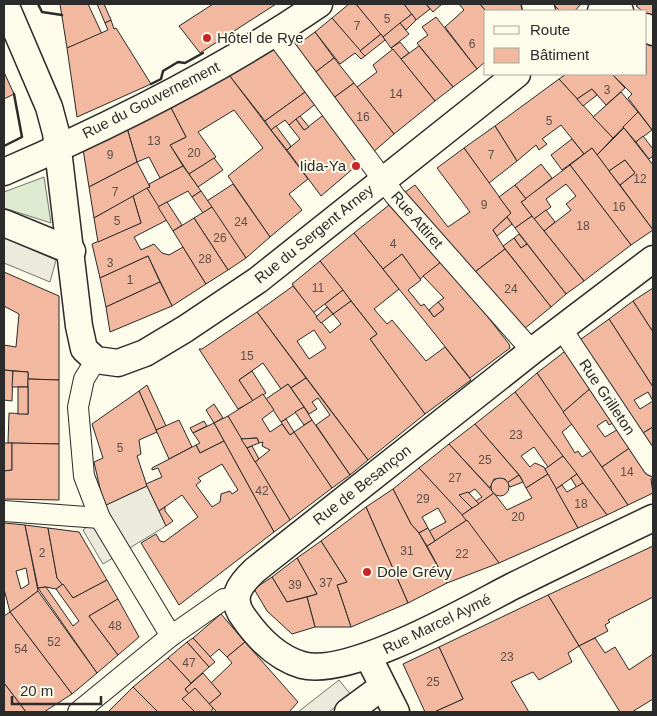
<svg xmlns="http://www.w3.org/2000/svg" width="657" height="716" viewBox="0 0 657 716" font-family="Helvetica,sans-serif">
<style>
.green{fill:#deebd1;stroke:#74746e}
.parking{fill:#eceadb;stroke:#74746e}
.building{fill:#f2b8a0;stroke:#2b2b2b;fill-rule:evenodd}
.lines{fill:none;stroke-linecap:round;stroke-linejoin:round}
.pedestrian-casing{stroke:#2b2b2b;stroke-width:22}
.minor-casing{stroke:#2b2b2b;stroke-width:29}
.pedestrian{stroke:#fdfbea;stroke-width:20}
.minor{stroke:#fdfbea;stroke-width:26}
.wall{stroke:#2b2b2b;stroke-width:2.5}
.poi-dot{fill:#c62828;stroke:#fdfbea;stroke-width:2}
.labels{text-anchor:middle;stroke-width:4;stroke-linejoin:round;paint-order:stroke}
.number-label{font-size:12px;fill:#5d4e48}
.poi-label{font-size:15px;fill:#2b2b2b;stroke:#fdfbea;text-anchor:start}
.street-label{font-size:15px;fill:#2b2b2b;stroke:#fdfbea}
</style>
<rect width="100%" height="100%" fill="#fdfbea"/>
<polygon class="green" points="44,177 51,223 4,208 4,192"/>
<g class="parking">
<polygon points="4,238 56,260 50,282 4,263"/>
<polygon points="147,486 166,526 103,564 83,530 100,518 104,506"/>
<polygon points="339,680 351,695 329,712 298,712"/>
</g>
<g class="building">
<polygon points="60,4 88,4 102,34 67,48"/>
<polygon points="97,4 104,4 111,20 105,23"/>
<polygon points="213,4 276,4 200,53 179,26"/>
<polygon points="349,4 356,4 381,34 360,51 332,18"/>
<polygon points="356,4 404,4 412,14 383,37"/>
<polygon points="404,4 426,4 430,9 416,20"/>
<polygon points="426,4 442,4 433,12"/>
<polygon points="459,4 480,4 486,11 486,61 477,69 445,27 464,10"/>
<polygon points="480,4 523,4 531,11 486,11"/>
<polygon points="553,4 581,4 575,11 560,11"/>
<polygon points="639,4 653,4 653,19 636,6"/>
<polygon points="412,14 416,20 406,30 400,23"/>
<polygon points="436,17 477,69 453,87 417,43 428,35 422,27"/>
<polygon points="332,18 365,56 361,59 355,53 340,64 315,32"/>
<polygon points="111,20 114,29 116,28 151,84 77,117 67,48 108,30 105,23"/>
<polygon points="400,23 409,34 391,48 383,37"/>
<polygon points="315,32 334,58 313,74 293,48"/>
<polygon points="381,34 385,40 365,56 360,51"/>
<polygon points="646,37 653,41 653,131 628,98 632,94 612,74 646,74"/>
<polygon points="400,42 409,53 401,59 391,48"/>
<polygon points="419,46 453,87 435,101 401,59"/>
<polygon points="275,48 308,90 265,121 229,75"/>
<polygon points="393,49 435,101 394,134 357,87 377,72 373,65"/>
<polygon points="334,58 354,83 332,99 313,74"/>
<polygon points="4,72 14,94 4,99"/>
<polygon points="566,74 612,74 625,88 606,105 592,89 577,99 559,79"/>
<polygon points="229,75 308,179 289,194 302,210 270,237 228,176 263,148 234,110 198,132 216,157 189,174 170,145 186,137 170,106"/>
<polygon points="559,79 613,138 597,155 592,148 584,154 561,125 542,139 547,144 539,150 536,145 517,161 495,126"/>
<polygon points="354,83 394,134 372,153 332,99"/>
<polygon points="592,89 597,95 583,106 577,99"/>
<polygon points="308,90 318,102 289,125 285,120 271,130 265,121"/>
<polygon points="621,92 638,112 613,138 593,117"/>
<polygon points="170,106 186,137 170,145 183,166 160,178 149,157 137,162 127,128"/>
<polygon points="638,112 652,130 636,142 623,127"/>
<polygon points="326,113 362,161 321,196 287,150 300,139 289,125 296,119 304,130"/>
<polygon points="300,116 309,127 304,130 296,119"/>
<polygon points="276,126 291,146 287,150 271,130"/>
<polygon points="495,126 517,161 489,183 464,148"/>
<polygon points="127,128 137,162 89,187 83,149"/>
<polygon points="624,128 653,165 653,230 620,185 635,173 625,160 609,171 597,155"/>
<polygon points="643,136 653,149 653,156 649,159 636,142"/>
<polygon points="572,139 584,154 562,170 551,155"/>
<polygon points="464,148 511,213 493,230 505,249 471,275 401,195 415,185 448,227 470,212 437,168"/>
<polygon points="592,148 653,230 631,245 570,165"/>
<polygon points="214,158 223,170 198,187 189,174"/>
<polygon points="625,160 635,173 620,185 609,171"/>
<polygon points="137,162 150,187 94,218 89,187"/>
<polygon points="541,164 552,178 526,199 515,185"/>
<polygon points="570,165 631,245 584,281 544,231 571,210 566,204 576,196 566,184 546,199 551,207 534,219 521,202"/>
<polygon points="183,166 201,191 192,197 188,191 158,207 147,188 150,187 149,184"/>
<polygon points="233,184 270,237 246,258 207,201"/>
<polygon points="515,185 526,199 521,202 532,216 515,228 507,217 511,213 499,197"/>
<polygon points="147,188 167,220 134,237 141,250 154,244 162,253 169,255 183,247 206,284 172,306 148,256 100,278 92,244 141,223 133,196"/>
<polygon points="201,191 212,207 203,213 192,197"/>
<polygon points="133,196 141,223 98,242 94,218"/>
<polygon points="167,202 182,225 173,231 158,207"/>
<polygon points="389,205 441,262 420,279 402,254 383,269 354,233"/>
<polygon points="212,207 246,258 228,270 194,218"/>
<polygon points="546,210 555,222 544,231 534,219"/>
<polygon points="532,216 584,281 566,294 515,228"/>
<polygon points="507,217 512,224 497,236 493,230"/>
<polygon points="194,218 228,270 206,284 173,231"/>
<polygon points="354,233 399,289 374,309 387,324 392,320 426,361 445,347 471,380 425,414 370,339 377,334 320,261"/>
<polygon points="519,234 527,244 521,248 514,238"/>
<polygon points="514,238 521,248 527,244 566,294 551,307 503,246"/>
<polygon points="505,249 551,307 524,329 471,275"/>
<polygon points="402,254 421,280 408,290 421,306 424,304 434,317 444,309 438,302 444,298 423,276 441,262 473,298 509,344 510,348 470,378 383,269"/>
<polygon points="148,256 160,282 106,307 100,278"/>
<polygon points="320,261 343,290 313,313 292,284"/>
<polygon points="4,272 59,296 59,380 28,379 28,372 4,370 4,345 16,347 19,314 4,306"/>
<polygon points="160,282 172,306 110,332 106,307"/>
<path d="M293,286L330,333L341,324L333,314L351,301L377,334L370,339L425,414L368,460L257,312ZM314,330L326,348L309,359L297,341Z"/>
<polygon points="653,288 653,332 633,301"/>
<polygon points="343,290 351,301 333,314 325,304"/>
<polygon points="633,301 653,332 653,387 609,319"/>
<polygon points="438,302 444,309 434,317 429,310"/>
<polygon points="327,307 333,314 321,323 316,317"/>
<polygon points="257,312 306,378 291,388 288,384 281,389 263,363 239,380 253,401 238,409 199,349 202,349"/>
<path d="M609,319L653,387V427L638,436L577,342ZM648,392L653,401L640,409L634,400Z"/>
<polygon points="568,349 592,387 563,412 537,373"/>
<polygon points="4,370 13,371 12,401 4,400"/>
<polygon points="13,371 28,372 28,387 12,387"/>
<polygon points="252,371 266,393 253,401 239,380"/>
<polygon points="537,373 572,424 562,432 575,453 578,451 582,457 591,451 628,505 607,515 515,392"/>
<polygon points="306,378 368,460 350,475 316,425 330,415 318,398 312,402 317,409 309,414 291,388"/>
<polygon points="28,379 59,380 59,444 8,443 9,413 28,414"/>
<polygon points="288,384 304,407 281,422 266,399"/>
<polygon points="147,385 166,426 156,430 139,391"/>
<rect x="18" y="387" width="10" height="27"/>
<polygon points="592,387 613,423 609,425 606,420 597,426 605,437 620,428 631,447 602,467 563,412"/>
<polygon points="139,391 157,432 139,440 141,454 137,456 147,486 104,506 94,462 103,458 92,424"/>
<polygon points="515,392 563,456 548,467 534,447 521,456 530,467 535,463 544,467 548,474 526,488 520,476 475,424"/>
<polygon points="263,394 274,410 262,419 270,432 282,424 290,435 294,432 332,488 290,520 255,462 270,450 262,446 263,442 259,443 257,438 241,439 228,416"/>
<polygon points="214,404 223,418 214,423 206,410"/>
<polygon points="304,407 312,420 304,425 295,412"/>
<polygon points="228,416 290,520 274,532 214,423"/>
<polygon points="286,419 294,432 290,435 281,422"/>
<polygon points="179,420 192,447 169,459 156,430"/>
<polygon points="312,420 350,475 332,488 294,432"/>
<polygon points="204,421 207,426 193,433 190,428"/>
<polygon points="214,423 224,441 200,453 196,445 200,443 193,433"/>
<polygon points="475,424 519,475 507,483 505,479 494,479 490,488 449,444"/>
<polygon points="653,427 653,459 638,436"/>
<polygon points="257,438 259,443 247,448 241,439"/>
<path d="M224,441L274,532L179,605L141,543L156,534L160,541L164,542L198,517L182,495L159,511L146,484L162,477L158,468L152,470V468L196,445L200,453ZM222,464L238,490L232,494L230,491L221,494L220,502L212,507L196,485L201,481L198,478Z"/>
<polygon points="4,443 12,443 12,470 4,471"/>
<polygon points="12,443 59,444 59,500 4,499 4,471 12,470"/>
<polygon points="449,444 494,493 479,504 476,501 482,497 475,489 469,493 459,495 472,508 462,515 419,468"/>
<polygon points="252,446 259,459 255,462 247,448"/>
<polygon points="631,447 653,478 651,479 653,493 628,505 602,467"/>
<polygon points="563,456 577,474 556,489 545,469"/>
<polygon points="419,468 467,520 435,541 429,531 446,522 438,508 422,517 428,528 419,533 411,524 393,489"/>
<polygon points="548,474 578,528 499,563 462,515 494,493 507,510 532,498 526,488"/>
<polygon points="577,474 583,483 577,488 571,478"/>
<polygon points="519,475 523,482 510,487 507,483"/>
<circle cx="500" cy="487" r="9"/>
<polygon points="583,483 607,515 578,528 556,489 562,485 567,492"/>
<polygon points="393,489 411,524 419,533 447,583 408,603 366,507"/>
<polygon points="468,492 479,504 472,508 459,495"/>
<polygon points="165,507 165,511 173,521 166,526 159,511"/>
<polygon points="366,507 408,603 351,627 337,585 347,582 321,541"/>
<polygon points="467,520 499,563 447,583 427,546"/>
<path d="M4,523L25,525L38,591L10,612L4,589ZM26,568L29,584L21,589L16,571Z"/>
<polygon points="25,525 48,528 57,578 63,584 56,589 46,587 38,588"/>
<polygon points="48,528 79,532 107,580 73,598 57,578"/>
<polygon points="428,528 435,541 427,546 419,533"/>
<polygon points="321,541 347,582 337,585 351,627 315,627 307,597 317,594 297,558"/>
<polygon points="653,546 653,597 608,620 610,622 605,625 608,631 579,646 548,595"/>
<polygon points="297,558 317,594 287,602 272,577"/>
<polygon points="272,577 287,602 307,597 315,627 292,634 267,611 254,589"/>
<polygon points="107,580 118,599 89,616 118,655 97,673 38,588 46,587 73,626 79,621 56,589 63,584 73,598"/>
<polygon points="38,591 97,673 72,694 10,612"/>
<polygon points="548,595 579,646 568,653 572,662 539,680 533,672 511,682 529,712 434,712 463,699 439,647"/>
<polygon points="118,599 139,637 118,655 89,616"/>
<polygon points="10,612 72,694 44,712 26,712 4,683 4,616"/>
<polygon points="221,614 245,642 227,657 219,649 210,657 193,638"/>
<polygon points="193,638 215,662 209,667 187,642"/>
<polygon points="595,638 605,653 615,647 629,670 653,654 653,699 632,712 620,712 579,646"/>
<polygon points="187,642 209,667 191,683 168,658"/>
<polygon points="245,642 298,702 289,712 217,712 209,704 221,694 211,683 232,663 227,657"/>
<polygon points="439,647 463,699 434,712 425,712 403,664"/>
<polygon points="168,658 191,683 185,689 189,694 182,699 195,712 158,712 133,687"/>
<polygon points="203,673 221,694 209,704 195,688 189,694 185,689"/>
<polygon points="4,683 26,712 4,712"/>
<polygon points="133,687 158,712 108,712"/>
<polygon points="195,688 213,708 211,712 195,712 182,699"/>
</g>
<g class="lines">
<g class="pedestrian-casing">
<g id="pedestrian">
<polyline points="275,34 395,196 532,351"/>
<polyline points="561,328 653,466"/>
<polyline points="96,360 84,379 78,407 84,476 100,518 171,636"/>
<polyline points="4,511 100,518"/>
<polyline points="78,712 171,636 224,599 235,598"/>
</g>
</g>
<g class="minor-casing">
<g id="minor">
<polyline points="5,4 49,107 56,133 79,326 84,349 96,360 118,363 145,353 185,329 258,280 517,74"/>
<polyline points="535,4 542,11"/>
<polyline points="601,11 610,5 620,11"/>
<polyline points="646,27 653,32"/>
<path d="M4,172C113,125 221,71 319,4"/>
<polyline points="4,223 72,251"/>
<path d="M653,259L532,351L255,570C239,585 229,598 244,618C258,638 278,658 302,665C350,678 468,609 513,586C560,563 606,540 653,518"/>
<polyline points="368,656 396,712"/>
<polyline points="348,712 382,687"/>
</g>
</g>
<use href="#pedestrian" class="pedestrian"/>
<use href="#minor" class="minor"/>
<g class="wall">
<polyline points="38,4 42,12 62,15"/>
<polyline points="151,84 161,79 163,71 178,62 185,63 203,53"/>
<polyline points="4,146 22,137 14,94"/>
</g>
</g>
<g class="poi-dot">
<circle cx="207" cy="38" r="5"/>
<circle cx="356" cy="166" r="5"/>
<circle cx="367" cy="572" r="5"/>
</g>
<g class="labels">
<g class="number-label">
<text x="387" y="23">5</text>
<text x="357" y="30">7</text>
<text x="472" y="48">6</text>
<text x="607" y="94">3</text>
<text x="396" y="98">14</text>
<text x="363" y="121">16</text>
<text x="549" y="125">5</text>
<text x="154" y="145">13</text>
<text x="194" y="157">20</text>
<text x="110" y="159">9</text>
<text x="491" y="159">7</text>
<text x="640" y="183">12</text>
<text x="115" y="196">7</text>
<text x="484" y="209">9</text>
<text x="619" y="211">16</text>
<text x="117" y="225">5</text>
<text x="241" y="226">24</text>
<text x="583" y="230">18</text>
<text x="220" y="242">26</text>
<text x="393" y="248">4</text>
<text x="205" y="263">28</text>
<text x="110" y="267">3</text>
<text x="130" y="284">1</text>
<text x="318" y="292">11</text>
<text x="511" y="293">24</text>
<text x="247" y="360">15</text>
<text x="516" y="439">23</text>
<text x="120" y="452">5</text>
<text x="485" y="464">25</text>
<text x="627" y="476">14</text>
<text x="455" y="482">27</text>
<text x="262" y="495">42</text>
<text x="423" y="503">29</text>
<text x="581" y="508">18</text>
<text x="518" y="521">20</text>
<text x="407" y="555">31</text>
<text x="42" y="557">2</text>
<text x="462" y="558">22</text>
<text x="326" y="587">37</text>
<text x="295" y="589">39</text>
<text x="115" y="630">48</text>
<text x="54" y="646">52</text>
<text x="21" y="653">54</text>
<text x="507" y="661">23</text>
<text x="189" y="667">47</text>
<text x="433" y="686">25</text>
</g>
<g class="poi-label">
<text x="217" y="43">Hôtel de Rye</text>
<text x="346" y="171" text-anchor="end">Iida-Ya</text>
<text x="377" y="577">Dole Grévy</text>
</g>
<g class="street-label">
<text transform="translate(151 100) rotate(-27)" y="5">Rue du Gouvernement</text>
<text transform="translate(417 220) rotate(49)" y="5">Rue Attiret</text>
<text transform="translate(314 234) rotate(-39)" y="5">Rue du Sergent Arney</text>
<text transform="translate(607 397) rotate(56)" y="5">Rue Grilleton</text>
<text transform="translate(362 485) rotate(-38)" y="5">Rue de Besançon</text>
<text transform="translate(437 624) rotate(-26)" y="5">Rue Marcel Aymé</text>
</g>
</g>
<rect width="657" height="716" fill="none" stroke="#2b2b2b" stroke-width="10"/>
<rect x="484" y="10" width="162" height="65" fill="#fdfbea" stroke="#a9a89e"/>
<rect x="494" y="26" width="25" height="8" fill="#fdfbea" stroke="#a9a89e"/>
<text x="530" y="35" font-size="15" fill="#2b2b2b">Route</text>
<rect x="494" y="48" width="25" height="15" fill="#f2b8a0" stroke="#a9a89e"/>
<text x="530" y="60" font-size="15" fill="#2b2b2b">Bâtiment</text>
<path d="M12 696v8h89v-8" fill="none" stroke="#2b2b2b" stroke-width="2.5"/>
<text x="20" y="696" font-size="15" fill="#2b2b2b" stroke="#fdfbea" stroke-width="4" paint-order="stroke">20 m</text>
</svg>
